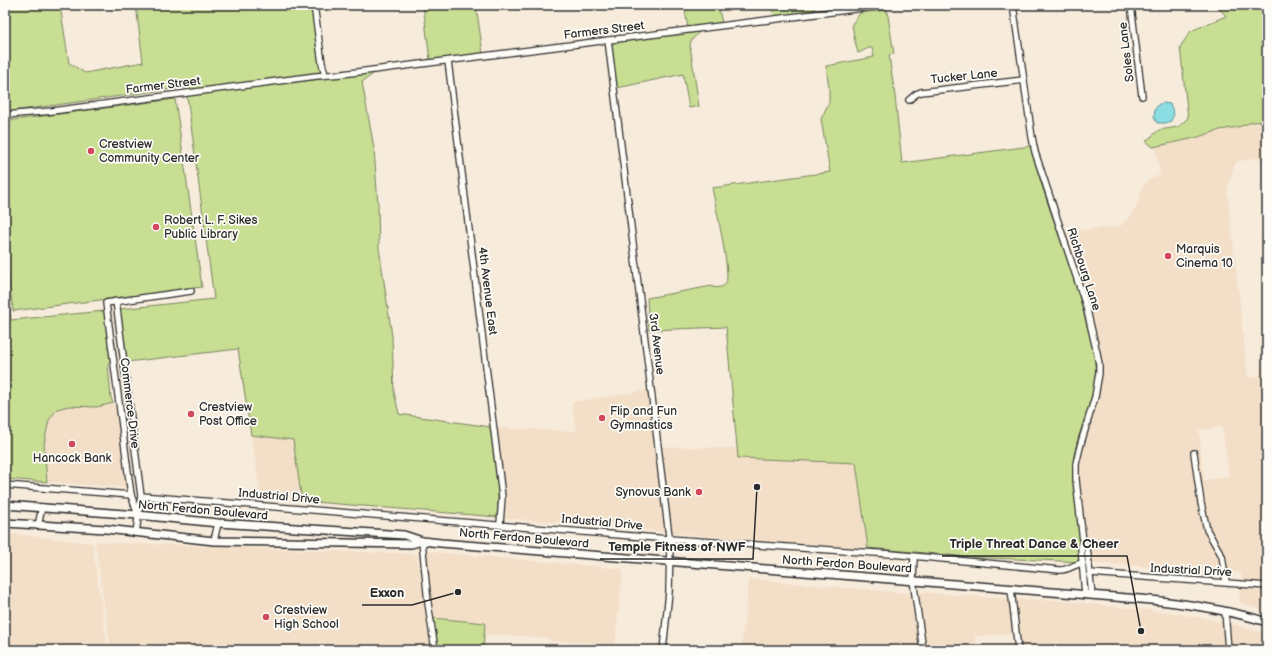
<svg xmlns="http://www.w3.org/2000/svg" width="1272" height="655" viewBox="0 0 1272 655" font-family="'Balsamiq Sans',sans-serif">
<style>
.built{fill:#f3dfc8;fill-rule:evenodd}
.green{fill:#c7de93;stroke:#79845f}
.water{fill:#8bdce3;stroke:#659599}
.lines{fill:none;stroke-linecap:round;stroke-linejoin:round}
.minor-casing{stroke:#2b2b2b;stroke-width:8}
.major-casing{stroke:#2b2b2b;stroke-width:10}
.minor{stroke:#fdfcf7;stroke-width:5.5}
.major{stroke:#fdfcf7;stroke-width:7}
.poi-dot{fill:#d1495b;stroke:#fdfcf7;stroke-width:1.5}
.labels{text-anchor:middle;stroke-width:3.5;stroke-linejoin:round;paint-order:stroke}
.street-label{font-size:12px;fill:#2b2b2b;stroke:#fdfcf7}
.poi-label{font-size:12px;fill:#2b2b2b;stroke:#fdfcf7;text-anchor:start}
.leader{fill:none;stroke:#2b2b2b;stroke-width:1.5}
.callout-dot{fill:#2b2b2b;stroke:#fdfcf7;stroke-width:1.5}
.callout-label{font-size:13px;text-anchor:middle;font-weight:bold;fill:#2b2b2b;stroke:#fdfcf7;stroke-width:3.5;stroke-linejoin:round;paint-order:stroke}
</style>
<rect width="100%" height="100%" fill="#f7ebdb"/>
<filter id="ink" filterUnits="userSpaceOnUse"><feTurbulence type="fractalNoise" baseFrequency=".025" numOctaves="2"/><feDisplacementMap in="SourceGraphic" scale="8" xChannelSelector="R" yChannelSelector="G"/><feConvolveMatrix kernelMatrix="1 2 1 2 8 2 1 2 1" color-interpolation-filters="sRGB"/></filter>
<g filter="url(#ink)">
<g class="built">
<path d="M1262,121H1267V162L1255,158L1236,162L1227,188L1248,378L1260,376L1267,352V583L1241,581V573L1228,572L1225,555L1210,530L1204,503L1197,450L1191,451L1198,504L1204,532L1219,557L1221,571L1090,563L1079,480V464L1084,444L1098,398L1102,373V364L1100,352L1089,305L1064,232L1120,226L1129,218L1134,211L1139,201L1141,190L1148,180L1160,175L1156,149L1153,147L1195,138L1220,130ZM1222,427L1229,477L1204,480L1199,430Z"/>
<polygon points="647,390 653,428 665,532 504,518 505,495 497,428 576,431 572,402"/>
<polygon points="113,403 117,411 127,488 47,482 44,444 49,420 57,409 69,406 97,407"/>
<polygon points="251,435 293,440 302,501 261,498"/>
<polygon points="662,447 738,448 738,458 856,463 868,548 754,541 672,533"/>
<polygon points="5,533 92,543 108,650 5,650"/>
<polygon points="95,542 417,554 431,650 111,650"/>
<polygon points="426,551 623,569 615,645 549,641 549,638 484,634 485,623 433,618"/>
<polygon points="749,579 905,593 912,592 920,650 741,650"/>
<polygon points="1240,586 1267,589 1267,612 1239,602"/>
<polygon points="918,592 1009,599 1013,634 975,636 977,650 926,650"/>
<polygon points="1015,599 1063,601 1175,613 1223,622 1224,650 1021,650"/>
<polygon points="1229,623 1267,634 1267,650 1231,650"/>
</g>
<g class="green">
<polygon points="5,5 60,5 69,63 85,73 143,62 136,5 311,5 321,73 186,90 186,87 5,112"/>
<polygon points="423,5 476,5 483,54 430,60"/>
<polygon points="684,5 718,5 722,23 688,28"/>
<polygon points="772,5 814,5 814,11 774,17"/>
<polygon points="1216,5 1267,5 1267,121 1252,122 1238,127 1220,130 1195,138 1153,147 1146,141 1159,130 1178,127 1188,118 1180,47 1191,31 1226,16"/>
<path d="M887,10L894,54L889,55L895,96L902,163L1031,146C1045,206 1072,262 1086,322C1090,335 1094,349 1095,363C1099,398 1076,429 1073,463C1072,477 1074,491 1076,505C1079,524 1081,543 1082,562L970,557L868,548L856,463L738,458L726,327L649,330L647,298L712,286V287C717,288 723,288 726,283C731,273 715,203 712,188L830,172L821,119L829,102V88L826,66L874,57L872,48C867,47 863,52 858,53L854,37L852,24L860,13Z"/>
<polygon points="699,32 691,41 690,46 699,106 689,108 683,74 617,88 611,43"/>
<polygon points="372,73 373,74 362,82 374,148 378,205 379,248 392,336 394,392 399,414 491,427 498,486 498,517 302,501 293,440 251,435 238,349 127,362 120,309 214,299 187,95"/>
<polygon points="175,99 202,287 13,311 5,250 5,121"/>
<polygon points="5,270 11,320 104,311 111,364 108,364 111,398 113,403 97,407 69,406 57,409 49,420 44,444 47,482 5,479"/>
<polygon points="433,618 485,623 483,650 438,650"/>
</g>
<polygon class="water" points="1164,103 1170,104 1174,114 1171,121 1166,123 1157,123 1154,117 1155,109 1159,104"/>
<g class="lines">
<g class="minor-casing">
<g id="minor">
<polyline points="314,5 322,63 325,75"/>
<polyline points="1013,5 1032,137 1035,152 1086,306 1097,353 1099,364 1099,373 1095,397 1081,443 1076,464 1076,480 1083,541 1081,548 1085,594"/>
<polyline points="1131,5 1142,96"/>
<polyline points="608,40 670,544 669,592 663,650"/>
<polyline points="448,61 498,463 502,497 500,524"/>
<polyline points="909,100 916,94 921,92 1024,80"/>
<polyline points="5,115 52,111 316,76 342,74 886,5"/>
<polyline points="116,301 141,496 136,533"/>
<polyline points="1194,453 1201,503 1207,530 1222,556 1226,582"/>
<polyline points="5,485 131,495"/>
<path d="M141,496L669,539L891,554L1060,570C1069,570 1074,564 1083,563"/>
<polyline points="138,515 131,495 106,303 191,291"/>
<polyline points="38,526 42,507"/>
<polyline points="214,541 218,523"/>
<polyline points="422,541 428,603 435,650"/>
<polyline points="1083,541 1087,547 1092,595"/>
<polyline points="914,557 913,580 923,650"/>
<polyline points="1090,573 1267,586"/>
<polyline points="1011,589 1018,650"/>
<polyline points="1225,611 1228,650"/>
</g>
</g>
<g class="major-casing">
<g id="major">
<path d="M5,505L138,515L218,523L404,535L422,541L441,543L1140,599C1184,603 1225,609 1267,622"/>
<polyline points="5,523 106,529 214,541 411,544 422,541"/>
</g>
</g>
<use href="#minor" class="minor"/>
<use href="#major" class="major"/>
</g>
</g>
<g class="poi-dot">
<circle cx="91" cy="151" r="4"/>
<circle cx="156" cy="227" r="4"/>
<circle cx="1168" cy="256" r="4"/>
<circle cx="191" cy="414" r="4"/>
<circle cx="602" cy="418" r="4"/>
<circle cx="72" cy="444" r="4"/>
<circle cx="699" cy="492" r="4"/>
<circle cx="266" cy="617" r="4"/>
</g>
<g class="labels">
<g class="street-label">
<text transform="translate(604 30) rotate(-7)" y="4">Farmers Street</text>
<text transform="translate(1126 52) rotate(-97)" y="4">Soles Lane</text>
<text transform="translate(964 76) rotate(-6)" y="4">Tucker Lane</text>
<text transform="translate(163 85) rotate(-7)" y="4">Farmer Street</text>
<text transform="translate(1084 269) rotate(72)" y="4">Richbourg Lane</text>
<text transform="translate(488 291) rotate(83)" y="4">4th Avenue East</text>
<text transform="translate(657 344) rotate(83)" y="4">3rd Avenue</text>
<text transform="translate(130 403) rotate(83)" y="4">Commerce Drive</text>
<text transform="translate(279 496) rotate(5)" y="4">Industrial Drive</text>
<text transform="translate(203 510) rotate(5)" y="4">North Ferdon Boulevard</text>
<text transform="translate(602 522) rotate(5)" y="4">Industrial Drive</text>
<text transform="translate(524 538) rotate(5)" y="4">North Ferdon Boulevard</text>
<text transform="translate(847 564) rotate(4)" y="4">North Ferdon Boulevard</text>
<text transform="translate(1191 570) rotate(3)" y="4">Industrial Drive</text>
</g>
<g class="poi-label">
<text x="99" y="148">Crestview<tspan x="99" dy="14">Community Center</tspan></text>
<text x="164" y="224">Robert L. F. Sikes<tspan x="164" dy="14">Public Library</tspan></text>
<text x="1176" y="253">Marquis<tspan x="1176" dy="14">Cinema 10</tspan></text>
<text x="199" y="411">Crestview<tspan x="199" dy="14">Post Office</tspan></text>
<text x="610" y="415">Flip and Fun<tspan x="610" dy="14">Gymnastics</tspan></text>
<text x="72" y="462" text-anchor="middle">Hancock Bank</text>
<text x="691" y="496" text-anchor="end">Synovus Bank</text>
<text x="274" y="614">Crestview<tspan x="274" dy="14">High School</tspan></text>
</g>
</g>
<path class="leader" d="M1141 631L1127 556H942M757 487L753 559H600M458 592L412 605H362"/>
<g class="callout-dot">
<circle cx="1141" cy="631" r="4"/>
<circle cx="757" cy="487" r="4"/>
<circle cx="458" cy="592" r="4"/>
</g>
<g class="callout-label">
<text x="1034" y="548">Triple Threat Dance &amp; Cheer</text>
<text x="677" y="551">Temple Fitness of NWF</text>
<text x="387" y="597">Exxon</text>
</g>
<rect width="1272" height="655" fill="none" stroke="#fdfcf7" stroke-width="20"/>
<rect x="10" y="10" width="1252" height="635" fill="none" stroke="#2b2b2b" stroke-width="1.5" filter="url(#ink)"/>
</svg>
